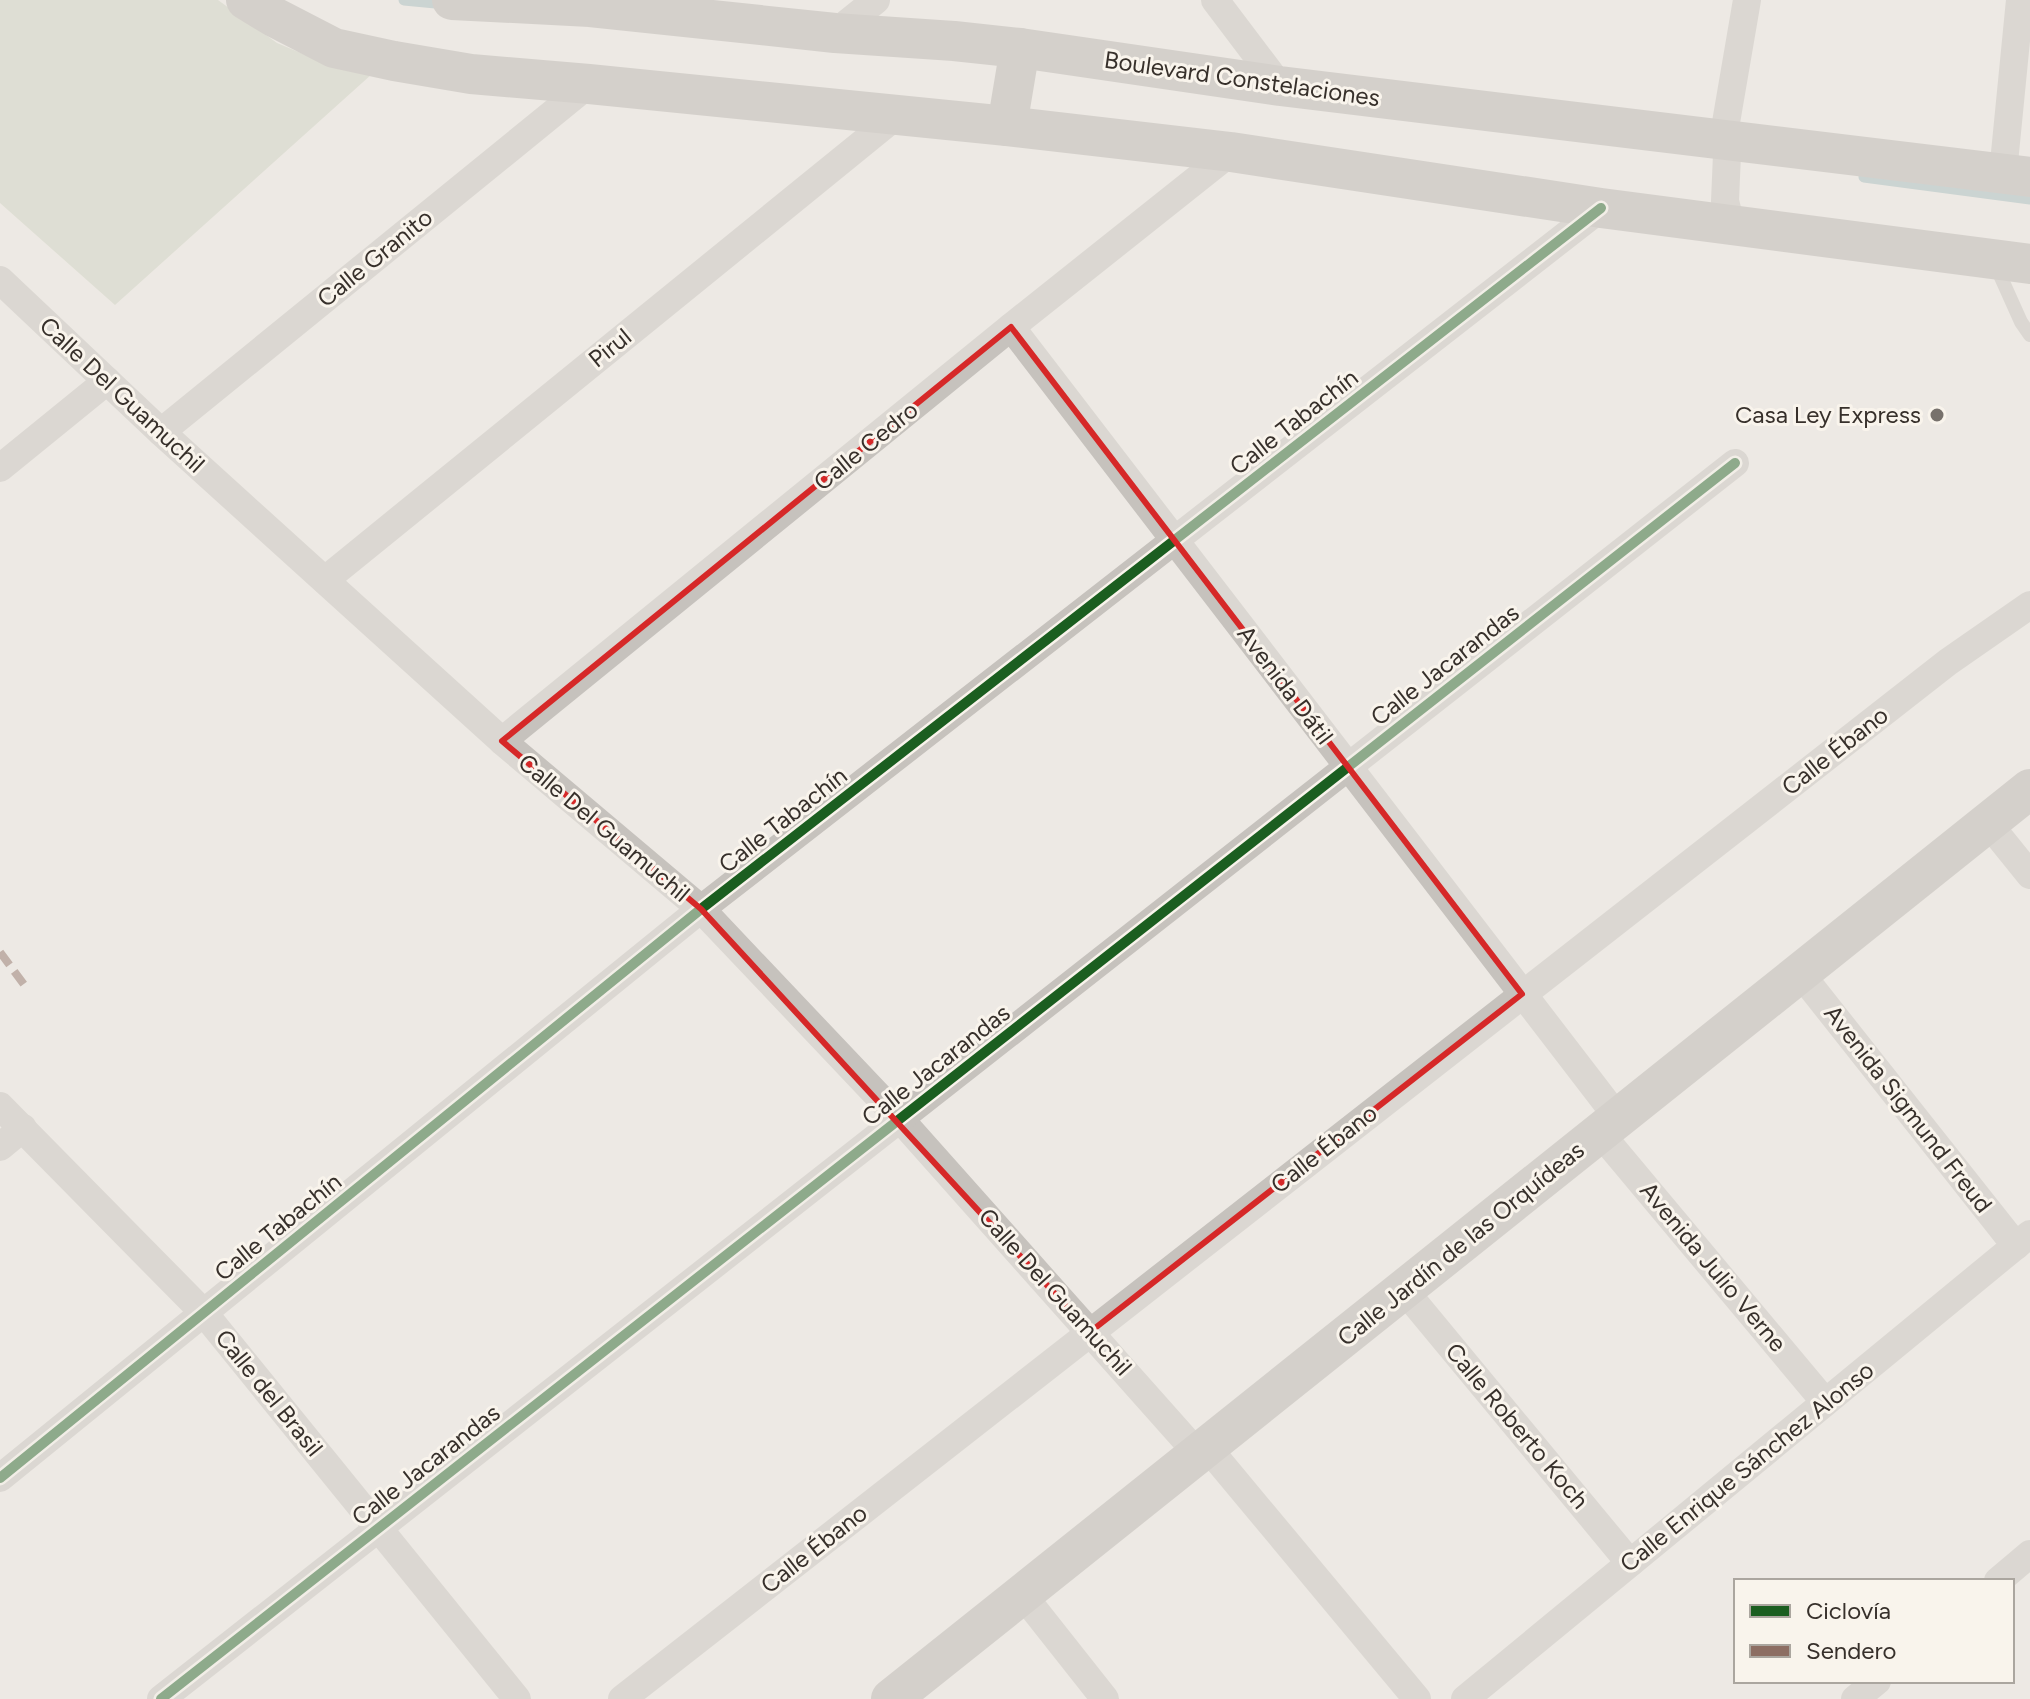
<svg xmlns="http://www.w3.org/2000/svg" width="2030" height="1699" viewBox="0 0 2030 1699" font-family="Figtree,sans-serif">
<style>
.green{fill:#cdd1c0}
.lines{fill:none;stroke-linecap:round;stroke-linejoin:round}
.stream{stroke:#a2babc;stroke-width:11}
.lane{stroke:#c6c2bd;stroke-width:14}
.street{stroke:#c6c2bd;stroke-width:28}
.secondary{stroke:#b7b2ae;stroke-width:40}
.quiet{stroke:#8d6e63;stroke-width:8;stroke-dasharray:16 8;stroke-linecap:butt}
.cycleway-casing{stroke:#f9f4ec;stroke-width:15}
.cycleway{stroke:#1b5e20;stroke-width:10}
.marked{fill:none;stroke:#d62828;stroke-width:6;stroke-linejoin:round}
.poi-dot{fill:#77716c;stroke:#f9f4ec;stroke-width:3}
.labels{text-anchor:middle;stroke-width:6;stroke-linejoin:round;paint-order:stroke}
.street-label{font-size:24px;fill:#37302b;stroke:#f9f4ec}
.poi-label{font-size:24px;fill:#37302b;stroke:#f9f4ec;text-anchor:end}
</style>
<rect width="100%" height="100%" fill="#ede9e4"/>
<polygon class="green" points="0,0 218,0 277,43 332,66 372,74 115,305 0,203"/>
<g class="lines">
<g class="stream">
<polyline points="404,0 446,4"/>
<polyline points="1864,177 2030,199"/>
</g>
<polyline class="lane" points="1995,264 2021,322 2030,335"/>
<g class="street">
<polyline points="1215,0 1280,86"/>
<polyline points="835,33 876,0"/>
<polyline points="2003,173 2020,0"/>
<polyline points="1731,225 1725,201 1727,154 1723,140 1747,0"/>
<polyline points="0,280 161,432 502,741 701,909 900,1119 1198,1454"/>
<polyline points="1011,327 1618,1118"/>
<polyline points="161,432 589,84"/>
<polyline points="0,468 107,381"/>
<polyline points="325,580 896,116"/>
<polyline points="502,741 1011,327 1231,152"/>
<polyline points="1988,823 2030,875"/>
<polyline points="1800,973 2016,1246"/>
<polyline points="0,1106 204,1313 517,1699"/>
<polyline points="1600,1133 1825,1402"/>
<polyline points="0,1147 23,1128"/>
<polyline points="1404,1290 1630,1563"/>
<polyline points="1207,1447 1417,1699"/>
<polyline points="0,1478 701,909 1601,208"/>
<polyline points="1998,1581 2030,1554"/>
<polyline points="1022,1594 1105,1699"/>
<polyline points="161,1699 1735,463"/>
<polyline points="622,1699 1948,662 2030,605"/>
<polyline points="1465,1699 2030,1234"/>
<polyline points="1855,1699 1877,1681"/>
</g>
<g class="secondary">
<polyline points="246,0 274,17 334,48 394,61 471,74 589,84 1007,126 1231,152 1601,208 2030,264"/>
<polyline points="452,0 590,7 835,33 954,41 1020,48 1280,86 2030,177"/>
<polyline points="1007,126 1020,48"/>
<polyline points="891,1699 2030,789"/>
</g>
<polyline class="quiet" points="0,952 28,990"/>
<g class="cycleway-casing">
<g id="cycleway">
<polyline points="0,1478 701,909 1601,208"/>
<polyline points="161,1699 1735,463"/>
</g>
</g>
<use href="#cycleway" class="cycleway"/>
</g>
<path d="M0 0H2030V1699H0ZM1011,327L1522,994L1090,1332L701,909L502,741Z" fill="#ede9e4" fill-opacity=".55" fill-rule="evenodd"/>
<path class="marked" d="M1011,327L1522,994L1090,1332L701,909L502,741Z"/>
<circle class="poi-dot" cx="1937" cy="415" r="8"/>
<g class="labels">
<g class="street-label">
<text transform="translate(1242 79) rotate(8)" y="8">Boulevard Constelaciones</text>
<text transform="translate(375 258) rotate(-39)" y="8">Calle Granito</text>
<text transform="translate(610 348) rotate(-39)" y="8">Pirul</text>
<text transform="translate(122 395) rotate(43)" y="8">Calle Del Guamuchil</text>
<text transform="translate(1294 422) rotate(-38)" y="8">Calle Tabachín</text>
<text transform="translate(866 446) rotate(-39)" y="8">Calle Cedro</text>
<text transform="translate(1445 665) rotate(-38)" y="8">Calle Jacarandas</text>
<text transform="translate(1285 685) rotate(53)" y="8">Avenida Dátil</text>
<text transform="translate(1835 751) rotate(-38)" y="8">Calle Ébano</text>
<text transform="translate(783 820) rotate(-38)" y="8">Calle Tabachín</text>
<text transform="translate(604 828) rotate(40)" y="8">Calle Del Guamuchil</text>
<text transform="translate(936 1065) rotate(-38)" y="8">Calle Jacarandas</text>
<text transform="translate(1908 1109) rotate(52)" y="8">Avenida Sigmund Freud</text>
<text transform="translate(1324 1149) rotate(-38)" y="8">Calle Ébano</text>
<text transform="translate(278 1227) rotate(-39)" y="8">Calle Tabachín</text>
<text transform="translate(1461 1244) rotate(-39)" y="8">Calle Jardín de las Orquídeas</text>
<text transform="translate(1713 1267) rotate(50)" y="8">Avenida Julio Verne</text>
<text transform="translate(1055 1292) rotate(48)" y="8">Calle Del Guamuchil</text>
<text transform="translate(269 1393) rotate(51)" y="8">Calle del Brasil</text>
<text transform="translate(1517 1426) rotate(50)" y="8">Calle Roberto Koch</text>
<text transform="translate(426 1465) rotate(-38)" y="8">Calle Jacarandas</text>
<text transform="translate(1747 1467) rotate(-39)" y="8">Calle Enrique Sánchez Alonso</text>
<text transform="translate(814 1549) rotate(-38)" y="8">Calle Ébano</text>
</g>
<g class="poi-label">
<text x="1921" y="423">Casa Ley Express</text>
</g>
</g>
<rect x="1734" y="1579" width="280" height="104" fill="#f9f4ec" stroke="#aba69f" stroke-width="2"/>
<rect x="1750" y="1605" width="40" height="12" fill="#1b5e20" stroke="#aba69f" stroke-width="2"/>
<text x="1806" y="1619" font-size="24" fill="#37302b">Ciclovía</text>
<rect x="1750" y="1645" width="40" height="12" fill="#8d6e63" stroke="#aba69f" stroke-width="2"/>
<text x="1806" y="1659" font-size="24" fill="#37302b">Sendero</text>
</svg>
